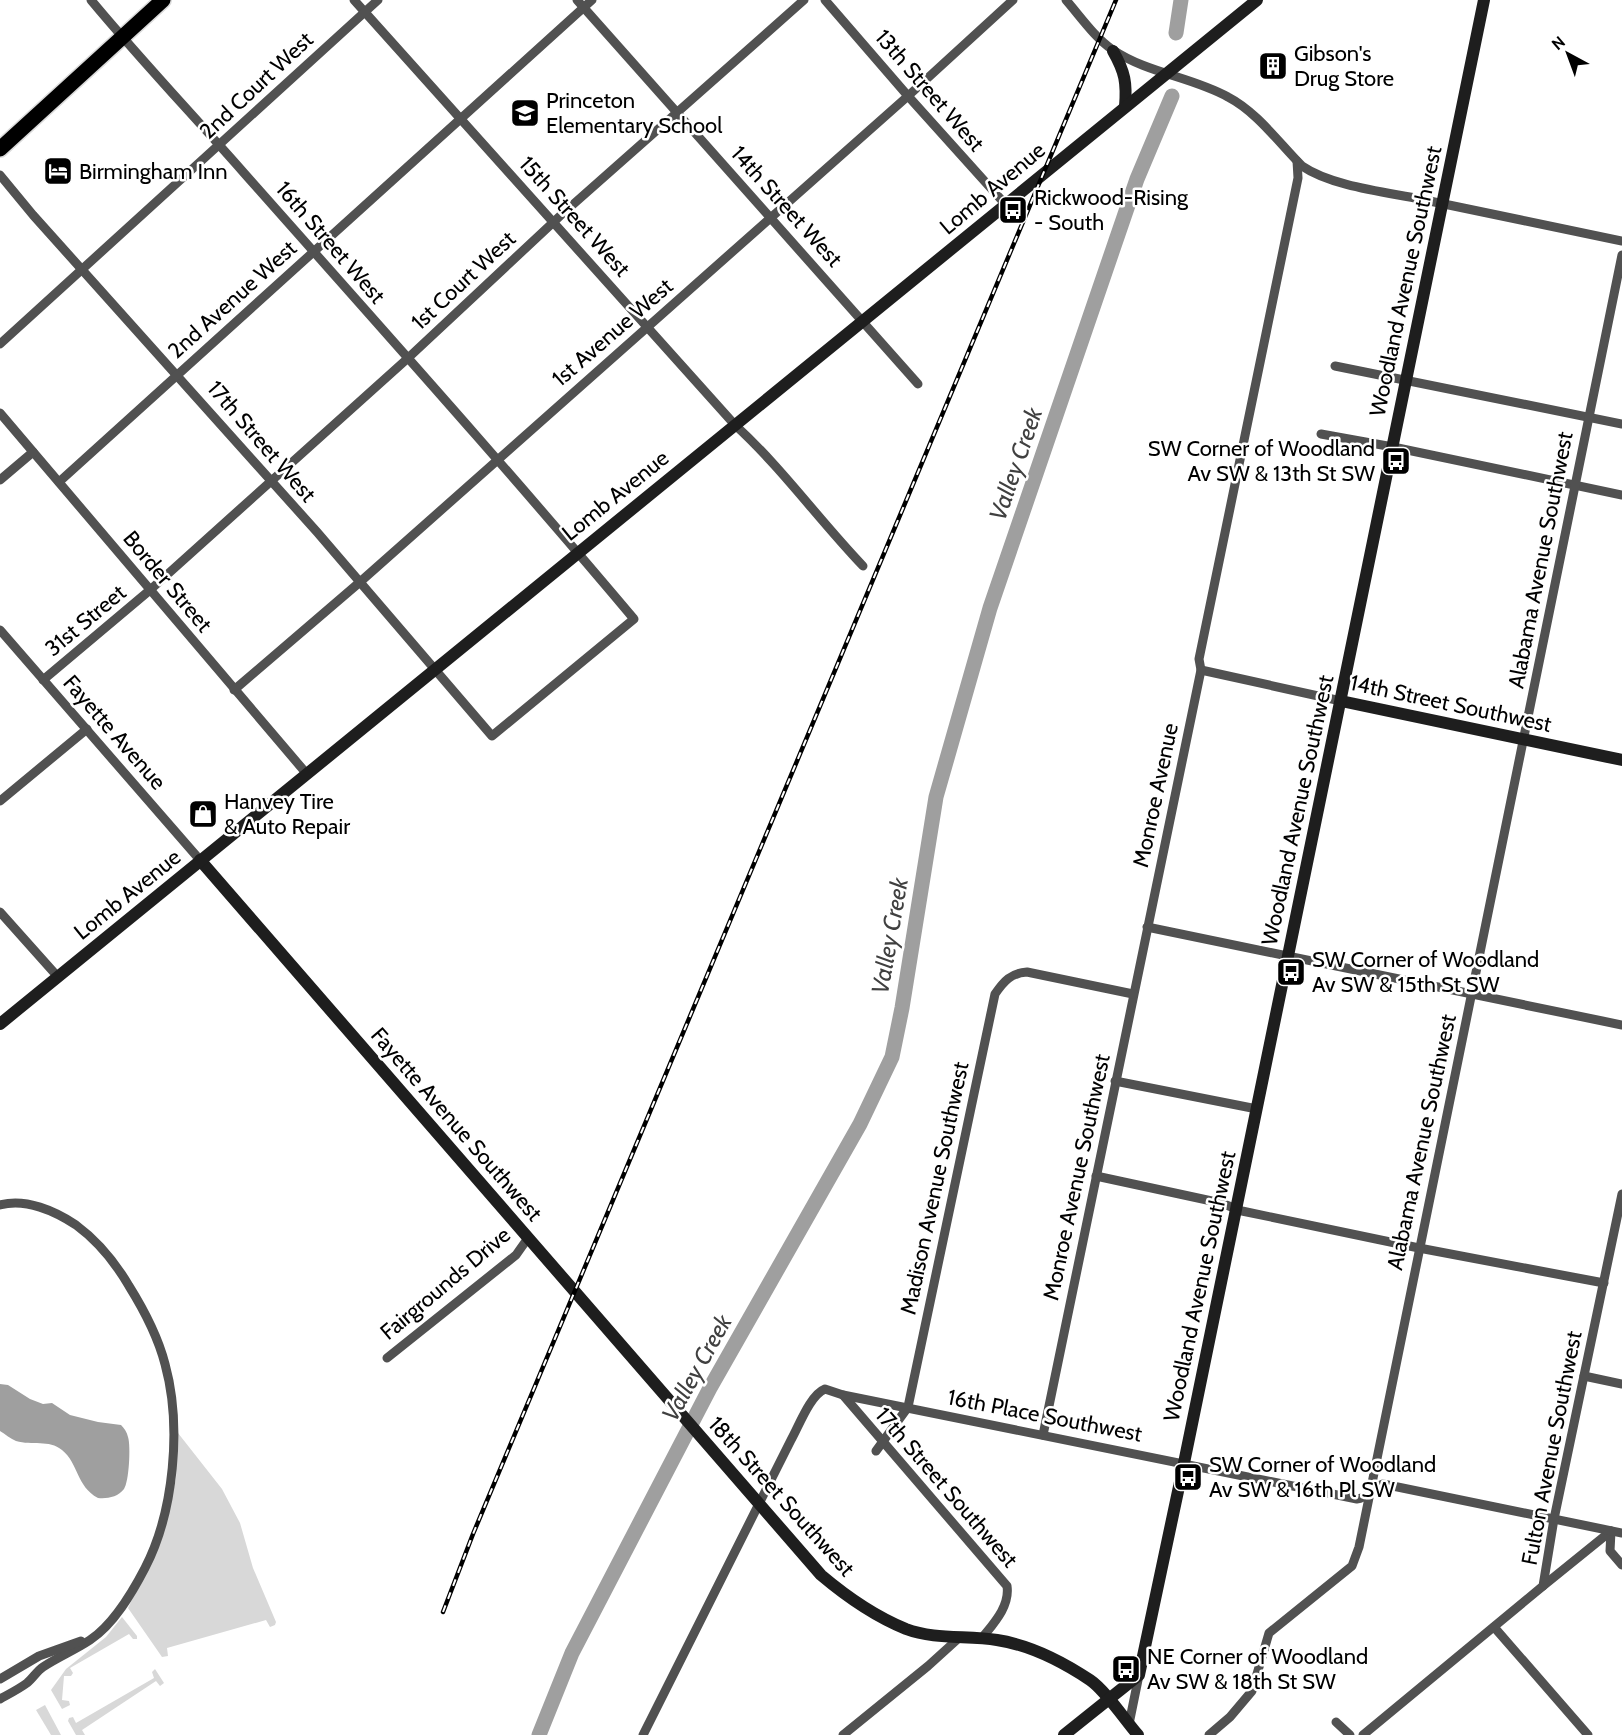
<svg xmlns="http://www.w3.org/2000/svg" width="1622" height="1735" viewBox="0 0 1622 1735" font-family="Cabin,sans-serif">
<style>
.green{fill:#d8d8d8}
.water{fill:#9f9f9f}
.lines{fill:none;stroke-linecap:round;stroke-linejoin:round}
.river{stroke:#9f9f9f;stroke-width:15}
.primary-casing{stroke:#dbdbdb;stroke-width:18}
.street{stroke:#515151;stroke-width:9}
.secondary{stroke:#1e1e1e;stroke-width:12}
.primary{stroke:#000;stroke-width:15}
.rail-casing{stroke:#000;stroke-width:4.5}
.rail{stroke:#fff;stroke-width:2;stroke-dasharray:7;stroke-linecap:butt}
.labels{text-anchor:middle;stroke-width:5;stroke-linejoin:round;paint-order:stroke}
.poi-label{font-size:22px;fill:#000;stroke:#fff;text-anchor:start}
.street-label{font-size:22px;fill:#000;stroke:#fff}
.water-label{font-size:24px;font-style:italic;fill:#404040;stroke:#fff}
</style>
<rect width="100%" height="100%" fill="#fff"/>
<g class="green">
<polygon points="178,1433 222,1489 240,1523 253,1568 276,1622 275,1625 270,1627 266,1620 167,1648 168,1656 162,1657 128,1608 162,1538 176,1479"/>
<polygon points="122,1617 137,1636 137,1639 133,1639 129,1634 70,1668 73,1673 71,1676 64,1676 62,1700 69,1701 70,1705 62,1709 51,1690 66,1669 106,1637"/>
<polygon points="155,1669 164,1683 160,1686 156,1681 82,1730 85,1735 76,1735 68,1721 69,1718 73,1717 76,1723 154,1678 152,1672"/>
<polygon points="45,1705 61,1735 51,1735 36,1710"/>
</g>
<path class="water" d="M0,1384L8,1385L30,1399L43,1404L52,1403L70,1415L98,1422L121,1425C124,1428 127,1432 128,1437C131,1446 129,1482 124,1489C118,1497 107,1499 98,1498C76,1486 79,1464 62,1450C49,1439 32,1446 16,1441C11,1439 5,1434 0,1431Z"/>
<g class="lines">
<g class="river">
<polyline points="1176,33 1181,0"/>
<polyline points="539,1735 572,1653 710,1388 860,1124 892,1057 902,1008 936,797 990,608 1137,179 1172,96"/>
</g>
<g class="primary-casing">
<polyline id="primary" points="0,149 163,0"/>
</g>
<g class="street">
<path d="M354,0L735,425C782,468 819,520 863,566"/>
<polyline points="577,0 918,384"/>
<polyline points="825,0 908,96 1006,205"/>
<path d="M1066,0C1080,16 1095,38 1113,50C1147,73 1192,77 1228,97C1257,112 1279,143 1302,166C1331,186 1385,192 1420,199C1487,213 1555,227 1622,241"/>
<path d="M0,175L33,215L317,532L492,736L634,619C507,468 375,321 244,173C193,115 140,59 91,0"/>
<polyline points="0,344 378,0"/>
<polyline points="1335,366 1622,424"/>
<polyline points="0,413 306,773"/>
<polyline points="1321,434 1393,447 1622,495"/>
<polyline points="0,480 33,452"/>
<polyline points="59,482 592,0"/>
<polyline points="0,630 200,860"/>
<polyline points="1201,670 1341,701"/>
<polyline points="43,680 150,590 407,359 560,216 804,0"/>
<polyline points="234,690 360,582 908,96 1013,0"/>
<polyline points="0,801 87,729"/>
<polyline points="0,912 58,977"/>
<polyline points="1147,927 1622,1025"/>
<polyline points="1115,1081 1257,1109"/>
<polyline points="1096,1176 1221,1203 1242,1211 1419,1248 1604,1283"/>
<path d="M0,1205C26,1198 55,1211 76,1225C99,1242 115,1262 129,1286C144,1310 158,1337 165,1364C182,1426 174,1512 145,1568C132,1593 114,1624 90,1640C75,1650 58,1657 43,1667C37,1671 33,1678 27,1683C19,1689 9,1694 0,1699"/>
<polyline points="387,1358 516,1255 528,1238"/>
<polyline points="1584,1376 1622,1384"/>
<path d="M843,1395L1007,1586C1010,1606 994,1623 982,1638"/>
<polyline points="1043,1435 1201,670 1199,659 1298,178 1297,161"/>
<path d="M876,1451L908,1407L995,994C1004,981 1011,973 1027,972L1133,994"/>
<polyline points="1611,1531 1610,1551 1622,1565"/>
<polyline points="1543,1586 1611,1531"/>
<polyline points="1494,1627 1588,1735"/>
<polyline points="0,1679 39,1656 81,1641"/>
<polyline points="1336,1722 1350,1735"/>
<polyline points="1129,1724 1139,1675"/>
<path d="M643,1735L791,1440C799,1426 810,1395 825,1389L843,1395L1357,1499C1368,1498 1372,1488 1383,1484L1622,1533"/>
<polyline points="843,1735 928,1666 960,1637"/>
<polyline points="1209,1735 1230,1717 1252,1691 1269,1633 1352,1566 1359,1547 1622,255"/>
<polyline points="1363,1735 1543,1586 1554,1519 1622,1194"/>
</g>
<g class="secondary">
<path d="M1113,51C1125,72 1127,83 1125,107"/>
<polyline points="1341,701 1622,760"/>
<path d="M200,860L821,1575C847,1597 874,1616 906,1629C935,1640 968,1635 997,1640C1030,1645 1063,1662 1090,1680C1105,1690 1125,1720 1138,1735"/>
<polyline points="0,1024 1257,0"/>
<polyline points="1064,1735 1139,1675 1184,1463 1484,0"/>
</g>
<use href="#primary" class="primary"/>
<g class="rail-casing">
<polyline id="rail" points="443,1612 473,1534 1116,0"/>
</g>
<use href="#rail" class="rail"/>
</g>
<defs>
<g id="building-square" transform="scale(1.5)"><rect x="-9" y="-9" width="18" height="18" rx="4" fill="#000" stroke="#fff"/><path d="M-4-6H4V6H1V3H-1V6H-4ZM-2.5-4.3h1.7v1.8h-1.7ZM.8-4.3h1.7v1.8H.8ZM-2.5-1h1.7V.8h-1.7ZM.8-1h1.7V.8H.8Z" fill="#fff"/></g>
<g id="school-square" transform="scale(1.5)"><rect x="-9" y="-9" width="18" height="18" rx="4" fill="#000" stroke="#fff"/><path d="M0-5L7-2L0 1L-7-2ZM-4 1L0 2.5L4 1V4Q0 6-4 4Z" fill="#fff"/></g>
<g id="hotel-square" transform="scale(1.5)"><rect x="-9" y="-9" width="18" height="18" rx="4" fill="#000" stroke="#fff"/><path d="M-6-4.5h1.5V1H6V5H4.5V3h-9V5H-6ZM-4 0a1.8 1.8 0 1 1 3.6 0ZM.5 0V-2.5h3Q6-2.5 6 0Z" fill="#fff"/></g>
<g id="bus-square" transform="scale(1.5)"><rect x="-9" y="-9" width="18" height="18" rx="4" fill="#000" stroke="#fff"/><path d="M-5-6H5V4H4V6H2V4H-2V6H-4V4H-5ZM-3.5-4V0h7V-4ZM-3.5 1.2v1.5H-2V1.2ZM2 1.2v1.5H3.5V1.2Z" fill="#fff"/></g>
<g id="shop-square" transform="scale(1.5)"><rect x="-9" y="-9" width="18" height="18" rx="4" fill="#000" stroke="#fff"/><path d="M-5-2.5h2.3a2.7 3.5 0 0 1 5.4 0H5L5.5 6h-11ZM-1.5-2.5h3a1.5 2.3 0 0 0-3 0Z" fill="#fff"/></g>
</defs>
<g fill-rule="evenodd">
<use href="#building-square" x="1273" y="66"/>
<use href="#school-square" x="525" y="113"/>
<use href="#hotel-square" x="58" y="171"/>
<use href="#bus-square" x="1013" y="210"/>
<use href="#bus-square" x="1396" y="461"/>
<use href="#shop-square" x="203" y="814"/>
<use href="#bus-square" x="1291" y="972"/>
<use href="#bus-square" x="1188" y="1477"/>
<use href="#bus-square" x="1126" y="1669"/>
</g>
<g class="labels">
<g class="poi-label">
<text x="1294" y="61">Gibson's<tspan x="1294" dy="25">Drug Store</tspan></text>
<text x="546" y="108">Princeton<tspan x="546" dy="25">Elementary School</tspan></text>
<text x="79" y="179">Birmingham Inn</text>
<text x="1034" y="205">Rickwood-Rising<tspan x="1034" dy="25">- South</tspan></text>
<text x="1375" y="456" text-anchor="end">SW Corner of Woodland<tspan x="1375" dy="25">Av SW &amp; 13th St SW</tspan></text>
<text x="224" y="809">Hanvey Tire<tspan x="224" dy="25">&amp; Auto Repair</tspan></text>
<text x="1312" y="967">SW Corner of Woodland<tspan x="1312" dy="25">Av SW &amp; 15th St SW</tspan></text>
<text x="1209" y="1472">SW Corner of Woodland<tspan x="1209" dy="25">Av SW &amp; 16th Pl SW</tspan></text>
<text x="1147" y="1664">NE Corner of Woodland<tspan x="1147" dy="25">Av SW &amp; 18th St SW</tspan></text>
</g>
<g class="street-label">
<text transform="translate(256 85) rotate(-43)" y="8">2nd Court West</text>
<text transform="translate(930 90) rotate(49)" y="8">13th Street West</text>
<text transform="translate(992 188) rotate(-40)" y="8">Lomb Avenue</text>
<text transform="translate(787 206) rotate(48)" y="8">14th Street West</text>
<text transform="translate(575 216) rotate(48)" y="8">15th Street West</text>
<text transform="translate(331 242) rotate(49)" y="8">16th Street West</text>
<text transform="translate(463 280) rotate(-43)" y="8">1st Court West</text>
<text transform="translate(1405 281) rotate(-78)" y="8">Woodland Avenue Southwest</text>
<text transform="translate(232 299) rotate(-42)" y="8">2nd Avenue West</text>
<text transform="translate(612 332) rotate(-41)" y="8">1st Avenue West</text>
<text transform="translate(262 441) rotate(49)" y="8">17th Street West</text>
<text transform="translate(615 495) rotate(-39)" y="8">Lomb Avenue</text>
<text transform="translate(1540 560) rotate(-79)" y="8">Alabama Avenue Southwest</text>
<text transform="translate(168 581) rotate(50)" y="8">Border Street</text>
<text transform="translate(85 620) rotate(-40)" y="8">31st Street</text>
<text transform="translate(1451 703) rotate(12)" y="8">14th Street Southwest</text>
<text transform="translate(115 732) rotate(49)" y="8">Fayette Avenue</text>
<text transform="translate(1155 795) rotate(-78)" y="8">Monroe Avenue</text>
<text transform="translate(1297 810) rotate(-78)" y="8">Woodland Avenue Southwest</text>
<text transform="translate(127 894) rotate(-39)" y="8">Lomb Avenue</text>
<text transform="translate(457 1124) rotate(49)" y="8">Fayette Avenue Southwest</text>
<text transform="translate(1421 1142) rotate(-78)" y="8">Alabama Avenue Southwest</text>
<text transform="translate(1076 1177) rotate(-78)" y="8">Monroe Avenue Southwest</text>
<text transform="translate(934 1188) rotate(-78)" y="8">Madison Avenue Southwest</text>
<text transform="translate(445 1283) rotate(-40)" y="8">Fairgrounds Drive</text>
<text transform="translate(1199 1286) rotate(-78)" y="8">Woodland Avenue Southwest</text>
<text transform="translate(1045 1415) rotate(11)" y="8">16th Place Southwest</text>
<text transform="translate(1551 1448) rotate(-79)" y="8">Fulton Avenue Southwest</text>
<text transform="translate(947 1487) rotate(49)" y="8">17th Street Southwest</text>
<text transform="translate(782 1496) rotate(48)" y="8">18th Street Southwest</text>
</g>
<g class="water-label">
<text transform="translate(1016 464) rotate(-71)" y="8">Valley Creek</text>
<text transform="translate(890 936) rotate(-80)" y="8">Valley Creek</text>
<text transform="translate(697 1368) rotate(-61)" y="8">Valley Creek</text>
</g>
</g>
<g transform="translate(1568 54) rotate(319)" stroke="#ffffff" stroke-width="4.5" paint-order="stroke">
<path d="M0-4.5L10 22L0 15L-10 22Z" fill="#000000"/>
<text y="-9" font-size="16" font-weight="bold" text-anchor="middle" fill="#000000">N</text>
</g>
</svg>
